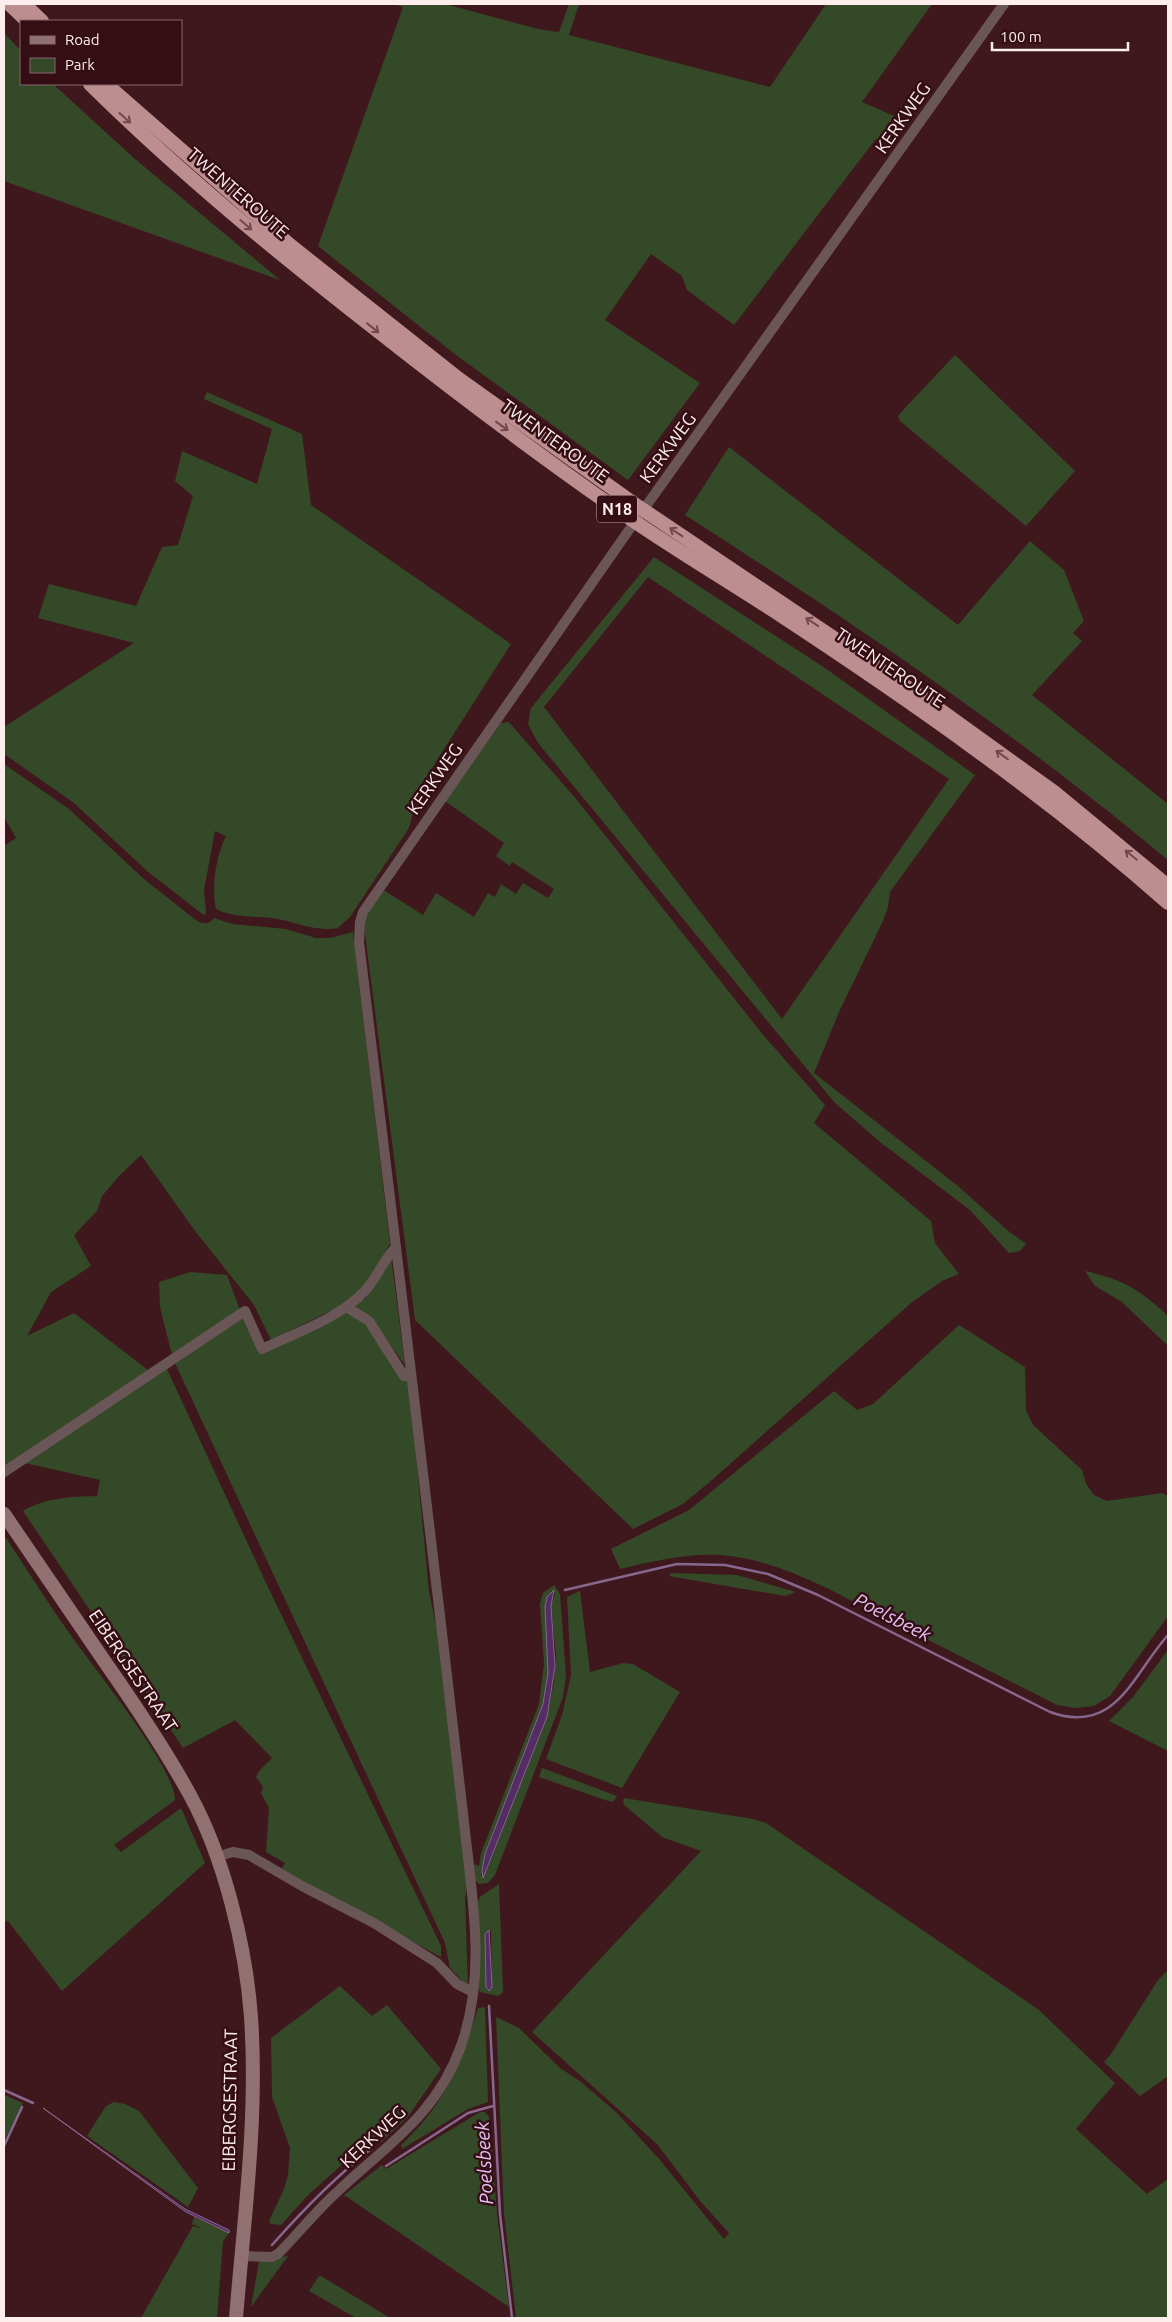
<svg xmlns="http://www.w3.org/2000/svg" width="1172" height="2322" viewBox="0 0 1172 2322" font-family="Ubuntu,sans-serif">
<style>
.green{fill:#344927;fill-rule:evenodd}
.water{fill:#542d65;stroke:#87678e}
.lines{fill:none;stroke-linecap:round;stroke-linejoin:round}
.stream{stroke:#87678e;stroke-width:2.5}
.minor{stroke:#6b5657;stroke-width:10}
.secondary{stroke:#917072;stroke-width:14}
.trunk{stroke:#bc8e90;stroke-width:14}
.oneway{stroke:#71484c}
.labels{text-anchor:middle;stroke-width:5;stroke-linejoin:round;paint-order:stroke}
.shield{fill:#340e14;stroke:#c1aaac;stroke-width:1}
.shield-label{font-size:16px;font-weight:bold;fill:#fdeded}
.street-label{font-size:18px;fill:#fdeded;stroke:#340e14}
.water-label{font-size:19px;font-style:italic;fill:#e3c1f4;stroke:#340e14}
</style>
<rect width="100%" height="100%" fill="#3f181d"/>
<g class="green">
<polygon points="394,4 445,4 538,29 559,32 569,4 579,4 569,35 770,87 826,4 932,4 862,102 908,122 896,140 883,136 875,140 734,325 687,290 682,276 651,254 605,320 700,383 628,480 456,355 318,246 403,7"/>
<polygon points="4,33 21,51 21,84 53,84 135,159 280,280 4,181"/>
<polygon points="955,355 1075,471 1026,526 900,421 898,416 903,410"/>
<path d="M207,392L302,434L311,505L511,644L420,787L409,828L350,917L338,928C315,932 296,922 273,918C254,916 233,918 216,909C211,887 216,856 226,836L215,831L204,890L206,912L205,915L201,913L147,871L74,803L4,754V727L134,643L38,618L49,584L136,606L162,547L178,545L193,496L175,481L182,451L257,484L272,429L204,399Z"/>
<path d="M729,447L958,625L1030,541L1064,570L1084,621L1073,633L1082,641L1032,695L1168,804V860C1016,733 852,622 685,515Z"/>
<path d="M654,557L825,668L975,775L890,892L888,907L883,921L839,1012L814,1073L959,1187L1007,1230L1026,1244L1020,1251L1009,1253L970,1210L880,1142L835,1103L538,743L528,724L531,708ZM648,577L949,779L782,1019L544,707Z"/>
<polygon points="509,722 577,800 764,1036 825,1105 814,1123 931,1221 935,1243 959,1274 942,1281 911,1303 712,1480 683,1504 633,1529 415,1320 363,919 382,889 423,915 436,893 474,917 488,893 495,897 501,884 516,894 523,883 548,898 554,889 512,862 510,866 496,856 504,843 445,801 501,723"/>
<path d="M4,764L69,809L144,879L197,921C205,924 208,925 214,918L232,924L286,929L316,938H330L353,932L390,1244L364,1287L349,1302L271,1340L254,1305L195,1231L141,1155L120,1175L102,1196L97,1211L74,1235L91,1266L51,1292L27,1336L74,1313L149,1371L4,1467V846L16,838L4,817Z"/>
<polygon points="391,1257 405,1365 370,1318 353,1305 366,1298"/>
<path d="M1085,1271C1122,1279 1141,1290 1168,1316V1346L1122,1302L1095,1286Z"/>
<polygon points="190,1272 227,1275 240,1310 172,1355 160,1307 159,1282"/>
<polygon points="345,1312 356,1316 364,1323 407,1378 410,1392 429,1592 436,1624 468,1879 465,1899 468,1987 450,1968 445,1943 175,1363 245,1317 261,1353"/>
<path d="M959,1325L1025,1367L1026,1410L1033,1425L1082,1470L1086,1484L1094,1495L1107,1501L1162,1493L1168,1496V1616L1110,1696L1094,1706L1075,1708L1057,1705C1000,1676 944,1648 887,1619C835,1593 781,1560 721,1555C687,1553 653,1561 620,1569L611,1549L689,1510L834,1391L857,1410L873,1404Z"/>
<path d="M167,1369L266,1583L441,1946V1957L281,1870L285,1863L266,1852L269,1808L261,1793L263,1787L256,1777L259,1771L272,1758L235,1720L183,1748L23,1511C46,1497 72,1497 97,1496L100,1480L25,1463Z"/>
<path d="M4,1535C24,1565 44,1597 65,1627C87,1660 175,1766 175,1800L114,1845L121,1852L181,1808L205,1863L62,1991L8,1921L4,1922Z"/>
<polygon points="671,1573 737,1575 796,1592 785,1596 669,1576"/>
<path d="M554,1585L560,1594L566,1676L563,1697L495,1875L488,1883L479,1884L475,1880L474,1864L479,1866L481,1853L539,1704L544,1663L540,1604L543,1593ZM551,1591L555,1593L551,1606L556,1655L554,1681L547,1717L486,1872L481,1876L485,1854L543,1704L548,1673Z"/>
<polygon points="580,1591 590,1672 623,1663 633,1664 680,1692 622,1788 546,1759 562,1715 571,1675 567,1597"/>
<polygon points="1168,1650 1168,1751 1109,1721 1133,1697"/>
<polygon points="542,1768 617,1796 613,1802 605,1800 539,1777"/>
<polygon points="624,1798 753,1819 766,1823 1039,2010 1115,2083 1076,2129 1147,2194 1168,2179 1168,2318 516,2318 504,2214 496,2017 519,2028 560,2068 580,2081 617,2113 660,2160 724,2239 729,2233 701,2202 657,2144 532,2032 701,1851 662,1837 623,1804"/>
<path d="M499,1884L503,1992L498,1996L480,1992L478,1987L477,1903L480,1897ZM489,1930L491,1932L492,1987L487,1990L485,1934Z"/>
<polygon points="1168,1970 1168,2076 1140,2096 1104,2062 1111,2054 1158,1980"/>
<polygon points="340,1986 372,2016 387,2005 441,2069 407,2118 381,2142 364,2145 308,2195 281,2225 271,2224 269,2221 284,2189 288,2175 290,2148 272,2097 271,2038"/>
<path d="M485,2007L488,2102L468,2109L402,2149L401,2145C445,2104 461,2064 478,2008Z"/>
<polygon points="4,2095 23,2103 4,2142"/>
<polygon points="114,2102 125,2104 139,2111 198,2188 188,2207 87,2136 106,2106"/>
<polygon points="480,2112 485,2112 489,2117 497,2214 509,2307 344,2195 382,2165 386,2169"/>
<polygon points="194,2217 229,2233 223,2241 217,2318 141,2318 193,2226 203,2229 192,2224"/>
<polygon points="288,2256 251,2307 259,2261"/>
<polygon points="319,2276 321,2276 390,2318 356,2318 309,2291"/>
</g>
<g class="water">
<polygon points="554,1590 551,1606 555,1666 547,1717 483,1878 482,1871 485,1854 543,1704 548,1673 545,1607 547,1597"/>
<polygon points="489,1930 492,1987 489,1991 486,1987 485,1934"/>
<polygon points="43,2108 185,2209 229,2230 229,2233 186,2212"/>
</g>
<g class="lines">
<g class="stream">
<path d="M565,1590L677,1564L725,1565L768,1574L818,1595L1050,1712C1116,1736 1133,1674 1168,1635"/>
<polyline points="489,2006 500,2214 512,2318"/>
<polyline points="4,2090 33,2103"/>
<polyline points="4,2146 22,2107"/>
<polyline points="386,2166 468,2113 493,2106"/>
<path d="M272,2245C303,2210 334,2178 371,2149"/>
</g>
<g class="minor">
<polyline points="348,1308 369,1321 404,1376 411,1376"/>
<path d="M4,1472L245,1311L262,1349C297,1332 338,1319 365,1291C377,1278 383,1260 396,1247"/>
<polyline points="216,1857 233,1852 249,1855 302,1886 374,1923 437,1963 457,1984 473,1992"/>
<path d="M241,2256L272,2257L278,2254C298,2234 315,2212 336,2193C386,2145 436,2116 461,2046C486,1976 473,1903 465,1831C458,1773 452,1715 445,1658C417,1419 388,1181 359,942L360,922L363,912L624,537L1004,4"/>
</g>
<path class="secondary" d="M4,1514C38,1563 71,1613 105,1662C135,1705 165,1749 190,1795C224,1857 246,1947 251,2017C258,2118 244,2218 236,2318"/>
<g class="trunk">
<polyline points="9,4 27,21"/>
<polyline points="24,4 42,21"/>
<path d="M90,84C180,173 279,254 379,332C459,395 541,457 625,515C674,549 725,579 774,611C911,701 1046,795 1168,903"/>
<polyline points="106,84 290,245 459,379 633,503 929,702 1054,792 1168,886"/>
</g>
</g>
<defs><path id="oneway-shaft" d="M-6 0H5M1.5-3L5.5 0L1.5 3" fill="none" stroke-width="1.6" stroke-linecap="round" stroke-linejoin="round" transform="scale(1.25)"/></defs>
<g class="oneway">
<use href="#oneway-shaft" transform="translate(125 118) rotate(42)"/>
<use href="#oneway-shaft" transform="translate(246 225) rotate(41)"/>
<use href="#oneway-shaft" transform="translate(373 328) rotate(38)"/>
<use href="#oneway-shaft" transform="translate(502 426) rotate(36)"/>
<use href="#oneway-shaft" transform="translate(676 532) rotate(-147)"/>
<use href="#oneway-shaft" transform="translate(812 622) rotate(-146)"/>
<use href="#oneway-shaft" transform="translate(1002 755) rotate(-144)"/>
<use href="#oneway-shaft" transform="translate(1131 855) rotate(-141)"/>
</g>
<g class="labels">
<rect class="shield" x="597" y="495.5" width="40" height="27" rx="4"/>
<g class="shield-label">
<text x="617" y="515">N18</text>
</g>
<g class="street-label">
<text transform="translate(903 118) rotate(-55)" y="6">KERKWEG</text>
<text transform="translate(238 193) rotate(41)" y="6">TWENTEROUTE</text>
<text transform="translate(555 441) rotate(36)" y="6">TWENTEROUTE</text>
<text transform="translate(668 448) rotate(-54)" y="6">KERKWEG</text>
<text transform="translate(890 668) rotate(34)" y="6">TWENTEROUTE</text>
<text transform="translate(435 779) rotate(-55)" y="6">KERKWEG</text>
<text transform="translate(133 1671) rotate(56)" y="6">EIBERGSESTRAAT</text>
<text transform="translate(230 2100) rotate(-89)" y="6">EIBERGSESTRAAT</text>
<text transform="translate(373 2137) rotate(-43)" y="6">KERKWEG</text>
</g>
<g class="water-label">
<text transform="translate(893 1617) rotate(27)" y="7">Poelsbeek</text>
<text transform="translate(484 2163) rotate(-93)" y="7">Poelsbeek</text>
</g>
</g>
<rect width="1172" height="2322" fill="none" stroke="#fdeded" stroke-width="10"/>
<rect x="20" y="20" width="162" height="65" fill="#340e14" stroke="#84676b"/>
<rect x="30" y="36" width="25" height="8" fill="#917072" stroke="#84676b"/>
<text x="65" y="45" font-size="15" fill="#fdeded">Road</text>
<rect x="30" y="58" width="25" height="15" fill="#344927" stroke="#84676b"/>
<text x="65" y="70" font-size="15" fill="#fdeded">Park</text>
<path d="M992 42v8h136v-8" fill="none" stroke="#fdeded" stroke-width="2.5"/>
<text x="1000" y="42" font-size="15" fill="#fdeded" stroke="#340e14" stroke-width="4" paint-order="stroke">100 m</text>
</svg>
